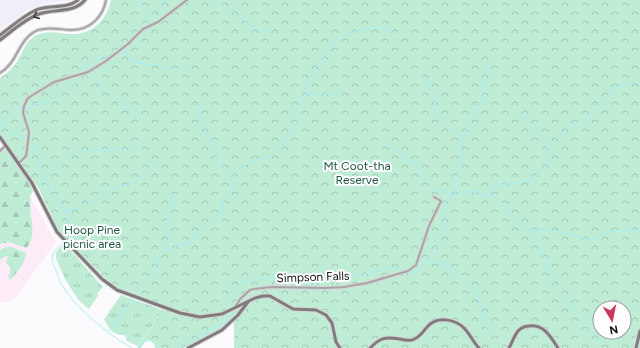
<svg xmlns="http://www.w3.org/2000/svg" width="640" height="348" viewBox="0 0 640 348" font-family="Figtree,sans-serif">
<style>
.built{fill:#efeef9}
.education{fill:#fdecf8}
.grass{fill:url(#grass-tufts)}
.forest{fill:url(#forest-firs)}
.park{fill:url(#park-crowns);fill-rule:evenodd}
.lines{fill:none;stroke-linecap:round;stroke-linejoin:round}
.stream{stroke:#a9effb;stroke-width:1}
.street-casing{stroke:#d5d5d8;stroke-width:4}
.secondary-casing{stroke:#d5d5d8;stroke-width:5}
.street{stroke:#a9a5a5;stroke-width:2}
.secondary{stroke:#817c7c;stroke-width:3}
.oneway{stroke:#3d3b3c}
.labels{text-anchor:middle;stroke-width:4;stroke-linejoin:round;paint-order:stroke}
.park-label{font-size:12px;fill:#1f5740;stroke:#fff}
.street-label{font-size:12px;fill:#100f12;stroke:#fff}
</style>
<defs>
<pattern id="grass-tufts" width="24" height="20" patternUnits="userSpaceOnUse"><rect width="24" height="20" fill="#bfecd5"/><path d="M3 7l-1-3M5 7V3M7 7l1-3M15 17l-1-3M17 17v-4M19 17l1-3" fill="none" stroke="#a3c9b6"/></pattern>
<pattern id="forest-firs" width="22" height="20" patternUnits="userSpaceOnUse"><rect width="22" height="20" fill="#bfecd5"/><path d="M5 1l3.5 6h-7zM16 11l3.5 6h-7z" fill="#a3c9b6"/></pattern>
<pattern id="park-crowns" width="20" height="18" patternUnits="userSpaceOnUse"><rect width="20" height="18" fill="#bfecd5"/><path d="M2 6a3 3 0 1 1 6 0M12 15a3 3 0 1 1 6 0" fill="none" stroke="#a3c9b6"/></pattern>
</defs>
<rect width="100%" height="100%" fill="#fbfbfe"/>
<polygon class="built" points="0,0 73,0 39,5 26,11 0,30"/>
<polygon class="education" points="5,151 56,242 17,295 11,301 0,303 0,157"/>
<g class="grass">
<path d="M65,244L103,287L97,294L98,296L89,309C86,306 82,304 79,300C73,293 54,262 56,253C57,250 62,246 65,244Z"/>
<path d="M121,295L163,310L138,346L127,341L125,335C113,336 109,328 104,319Z"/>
</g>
<g class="forest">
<path d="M5,149H7C16,162 27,176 33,191L30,196C31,200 30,204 30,208C31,221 37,237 26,248L9,242L0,244V153Z"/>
<path d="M6,247H12L26,253C25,264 17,272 10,280L8,275L10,274V267L6,263L8,257L6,256L0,260V250Z"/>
</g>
<path class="park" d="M111,0H640V348H234V317L214,334L184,348H156L154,343L149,340L144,342L141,348H137L165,307L118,288L110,283L64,237L59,231L38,187L0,135V78C5,74 10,71 14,66C22,56 23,43 35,36C47,29 58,34 71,34C92,35 107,20 111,0ZM600,308H624V332H600Z"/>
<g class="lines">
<g class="stream">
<polyline points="139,0 143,9 152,13"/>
<path d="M218,0C224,5 230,9 236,14C247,22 252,29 266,32"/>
<polyline points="126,51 129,60 149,65 158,65 169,69 182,69"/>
<path d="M115,54C128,52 142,42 147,30C148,27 147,24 148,21C150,14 160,3 167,0"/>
<path d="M86,69C99,89 120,102 139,116"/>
<path d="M82,73C91,63 98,57 112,55"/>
<polyline points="424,76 430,85 439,115 455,132 463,136"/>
<path d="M306,94C313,95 316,94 323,94C331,93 334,94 343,93"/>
<polyline points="200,106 199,113 201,122 212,140 217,156 229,179"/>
<polyline points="385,142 402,153 407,159 416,163 418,173 421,177 429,181 432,188 439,191 453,193"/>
<polyline points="548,147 570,125 580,121 593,112 614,88 636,82"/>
<polyline points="44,178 47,176 67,157 77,151 122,149 128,148 138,141"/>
<polyline points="455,195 455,183 459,173 462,141 476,109 481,101 488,63"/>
<path d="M488,195L491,189L505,184L520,183L533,178L546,165L550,156C549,139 525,127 523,111"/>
<polyline points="65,211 78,209 85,203 96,199 113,189 133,183 156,160"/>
<polyline points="533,230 534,240 542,251 551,280 566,299 581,323 601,343"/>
<polyline points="66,239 69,233 68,219 62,205 51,193 44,178 34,143 29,138 20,137 14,134 4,127 2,122 5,117 17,108 20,107 26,108 53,98 75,84 80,76"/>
<path d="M64,242C61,246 53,251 52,256C52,261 54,266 56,270C58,275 59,280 62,285C75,308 109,335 132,348"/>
<polyline points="167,251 169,233 166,226 172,207 173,194"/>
<path d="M427,260C435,263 446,264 453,269C466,276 477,290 480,305C482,314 482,321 487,329C489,333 494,336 497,340"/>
<polyline points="407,273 411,273 416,270 429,257 438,246 446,222 444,208 445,204 447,199 457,194 468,191 496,197 525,227 533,230 544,229 589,239 598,237 612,231 640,230"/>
<path d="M136,293L154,272L158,257L160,254L181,244L192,242L199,230L220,214L224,197L231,191L230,180C233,176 236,171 240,168C253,158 272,160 283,145C289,137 295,127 298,118C301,106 294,102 306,94L308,82L314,71L330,47L334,43L353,32L366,28L373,27L387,30L393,33"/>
<polyline points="108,331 113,326 132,298"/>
<polyline points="140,348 144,342 150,340 154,343 156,348"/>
<path d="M178,348L197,336L227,322L233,315C232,306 226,297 233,289C240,281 265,276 276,277C284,277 289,281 296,283C302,284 312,283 318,282C342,280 366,274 389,268L395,267L405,271"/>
</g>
<g class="street-casing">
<g id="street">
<path d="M0,73C18,63 18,38 38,30C50,26 61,30 72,30C90,30 103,17 106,0"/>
<polyline points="0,151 6,145"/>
<polyline points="19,163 26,156 27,150 29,132 23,113 24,106 28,98 54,82 88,72 106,61 128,44 143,29 158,22 187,0"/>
<polyline points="236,306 240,299 250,290 254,289 271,287 325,288 344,287 367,283 408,271 416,265 429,226 441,201 434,197"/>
</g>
</g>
<g class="secondary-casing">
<g id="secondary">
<path d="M0,35C11,27 23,16 36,10C49,4 66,10 78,0"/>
<path d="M0,40C12,31 25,19 39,14C55,8 73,14 85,0"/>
<polyline points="0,137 32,183 57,232 102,279 117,290 180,313 200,317 222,314 255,298 263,296 270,296 293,309 316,310 326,315 332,323 336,342 340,348"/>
<polyline points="188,348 222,330 238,315 248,302"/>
<path d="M370,348C381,337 385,337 400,339C404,340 408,341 412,340C420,338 423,331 428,326C437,316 455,319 464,328C470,334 473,342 479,348"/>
<path d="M509,348C512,343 514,336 518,331C521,328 525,326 529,326C544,324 551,337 558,348"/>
<polyline points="636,348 640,331"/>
</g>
</g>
<use href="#street" class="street"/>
<use href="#secondary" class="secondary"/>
</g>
<defs><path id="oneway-chevron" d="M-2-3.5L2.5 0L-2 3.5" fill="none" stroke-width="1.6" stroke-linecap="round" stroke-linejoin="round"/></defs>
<use class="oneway" href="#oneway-chevron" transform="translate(36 16) rotate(156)"/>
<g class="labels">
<g class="park-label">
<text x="357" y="170">Mt Coot-tha<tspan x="357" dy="14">Reserve</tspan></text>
<text x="92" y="234">Hoop Pine<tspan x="92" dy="14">picnic area</tspan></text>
</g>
<g class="street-label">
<text transform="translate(313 277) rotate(-2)" y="4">Simpson Falls</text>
</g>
</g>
<g transform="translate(612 320) rotate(170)"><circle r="19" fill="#ffffff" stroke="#9f9fa0"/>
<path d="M0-3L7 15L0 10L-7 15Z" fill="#c9395b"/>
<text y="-6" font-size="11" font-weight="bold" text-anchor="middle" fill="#100f12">N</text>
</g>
</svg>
